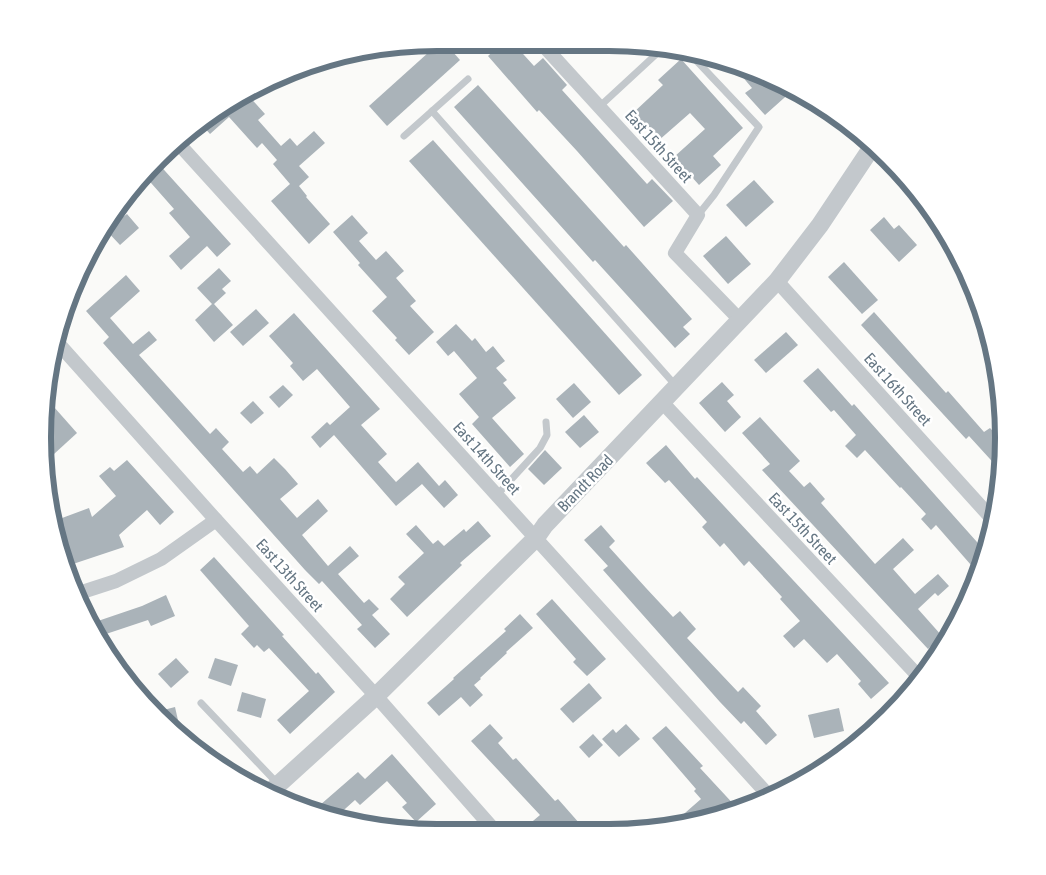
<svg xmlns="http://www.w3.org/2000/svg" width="1046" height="875" viewBox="0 0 1046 875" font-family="'Asap Condensed',sans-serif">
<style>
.building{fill:#aab3b9}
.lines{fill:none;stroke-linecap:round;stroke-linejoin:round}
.service{stroke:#c3c8cc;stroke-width:7}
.minor{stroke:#c3c8cc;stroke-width:14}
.tertiary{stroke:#c3c8cc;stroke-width:18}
.labels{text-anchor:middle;stroke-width:5;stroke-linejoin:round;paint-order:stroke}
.street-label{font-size:16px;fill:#657683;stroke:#fff}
.rim{fill:none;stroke:#657683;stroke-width:6}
</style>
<rect width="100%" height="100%" fill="#fafaf8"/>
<g class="building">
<polygon points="439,43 445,43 460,60 387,126 369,106"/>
<polygon points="502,43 514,44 534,66 543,58 567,85 562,90 647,184 652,179 673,201 644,227 577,151 539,110 537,112 488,56"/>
<polygon points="681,59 743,128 713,156 721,165 699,185 674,157 705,129 690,113 658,141 633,113 663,85 658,80"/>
<polygon points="735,68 783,83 793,90 765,115 745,93 752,88"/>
<polygon points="478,85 624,247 626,245 692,319 683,327 690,334 675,348 595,260 593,262 454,107"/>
<polygon points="246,93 265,114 258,120 281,146 290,138 297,146 314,131 325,143 299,166 309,177 299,186 307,196 306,197 330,224 309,244 271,201 290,184 273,164 277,160 262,143 257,148 229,117 210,134 202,125 240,95"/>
<polygon points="433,140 642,375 619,395 409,161"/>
<polygon points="156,161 231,244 217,257 207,246 181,270 169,256 190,237 169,213 174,209 144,175"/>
<polygon points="754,180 774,202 746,227 726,205"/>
<polygon points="116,210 123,217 127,214 139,228 120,245 104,228"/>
<polygon points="352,215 368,233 359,241 376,260 386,251 404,271 396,278 416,301 410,306 434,332 409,355 395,340 397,338 372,311 387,297 358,265 360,263 333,232"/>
<polygon points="884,217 894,229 899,225 917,245 899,262 870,230"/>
<polygon points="726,236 751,264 728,284 703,256"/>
<polygon points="844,262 878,300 862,314 828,277"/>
<polygon points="219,268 231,281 222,289 226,293 214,304 233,325 214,342 195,320 212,304 197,288"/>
<polygon points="126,275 140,291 110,318 133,344 149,331 157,340 139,355 210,434 216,428 229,442 222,449 243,472 250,466 257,474 274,458 285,469 298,484 280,499 297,518 318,499 328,511 302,535 328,566 350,546 359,556 338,574 364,603 369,599 379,609 372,615 390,634 375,648 357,629 362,625 322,581 319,584 305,570 103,343 109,337 86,311"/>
<polygon points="256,309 269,323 243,346 230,332"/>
<polygon points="874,312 946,393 948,391 984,432 990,428 1003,442 1000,470 969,436 966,439 861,325"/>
<polygon points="294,313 380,409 361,425 387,454 378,462 396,482 418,462 439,486 445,480 458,495 444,508 422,484 396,506 334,435 320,448 311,437 327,422 330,425 350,407 317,369 303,381 290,366 293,363 269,336"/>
<polygon points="456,324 472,341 475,338 486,352 493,346 505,361 496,368 507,380 503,383 516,398 492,418 524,454 510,467 472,424 479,417 459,394 477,378 454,351 448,356 436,342"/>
<polygon points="786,332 798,345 766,373 754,360"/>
<polygon points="818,368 852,406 854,404 985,551 978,573 936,525 931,530 921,519 926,514 901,487 900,488 865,450 857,458 845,446 856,435 834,410 831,412 803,381"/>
<polygon points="722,382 734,395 727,401 741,417 725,432 699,403"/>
<polygon points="574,383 591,402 573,418 556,399"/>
<polygon points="283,385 293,395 279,408 269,397"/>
<polygon points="46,398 77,433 54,454 44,443 43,411"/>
<polygon points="253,401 264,413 251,424 240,413"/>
<polygon points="584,415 599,432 580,448 565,432"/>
<polygon points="760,417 800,461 789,471 804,487 810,482 825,499 821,503 875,564 903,538 914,550 893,569 915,594 938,574 949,586 938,596 935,593 918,609 942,636 928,649 762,470 770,464 742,433"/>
<polygon points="666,445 695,479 697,477 889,683 871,699 858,684 861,681 837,654 827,663 804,639 794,648 783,636 800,621 780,599 782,597 749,561 744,566 724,543 720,547 702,527 707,522 669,480 665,483 646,463"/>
<polygon points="545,450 562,468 544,485 528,469"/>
<polygon points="127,460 174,512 160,525 147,510 119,535 124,547 67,566 54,521 89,508 92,517 116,496 99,476 110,467 114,471"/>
<polygon points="478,521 491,536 460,563 462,565 407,617 390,599 405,584 398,577 424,553 406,534 416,525 433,544 438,540 444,546 464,529 466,532"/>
<polygon points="601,525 615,541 609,547 646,588 673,617 680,611 696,629 687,638 738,692 743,687 761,706 756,711 777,735 766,745 744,721 741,724 720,702 603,570 608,566 584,540"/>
<polygon points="214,557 284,635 282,636 316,674 318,672 335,692 290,734 277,720 309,691 269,648 264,652 257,645 254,648 241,634 249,626 200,570"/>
<polygon points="166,595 175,616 151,626 148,620 100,636 92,623 142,606"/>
<polygon points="552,599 606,659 587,676 573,662 576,659 536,614"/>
<polygon points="520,614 533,628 506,652 507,653 480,678 481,679 474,685 483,695 470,707 461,697 439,716 427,703 454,679 453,678 506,631 504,629"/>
<polygon points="176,658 189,672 171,688 158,674"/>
<polygon points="215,658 238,665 231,686 208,678"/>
<polygon points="589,683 602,698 573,723 560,709"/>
<polygon points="242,692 266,699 261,718 237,711"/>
<polygon points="175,707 182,738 156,712"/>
<polygon points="839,708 844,731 814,738 808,715"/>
<polygon points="490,724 503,738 498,743 513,760 516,758 555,801 558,799 580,824 571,832 533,832 527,826 540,815 471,741"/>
<polygon points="626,724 640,739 619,757 602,739 613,729 616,733"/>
<polygon points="666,726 703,766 700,768 738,809 686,825 670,826 701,799 694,791 696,789 652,738"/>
<polygon points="593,734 603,745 589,758 579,747"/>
<polygon points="392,754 436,804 416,822 402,807 407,803 387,781 360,805 355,800 336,817 312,812 358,772 365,779"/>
</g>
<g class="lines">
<g class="service">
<polyline points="692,56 759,127 714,195 698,215"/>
<polyline points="599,107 664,47"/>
<polyline points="432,111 677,387"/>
<polyline points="404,136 468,79"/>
<polyline points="497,495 540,448 547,435 546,422"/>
<polyline points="201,703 278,784"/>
</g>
<g class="minor">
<polyline points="542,44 698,215 675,253 740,320"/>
<polyline points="178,143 770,797"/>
<polyline points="777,281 994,521"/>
<polyline points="57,342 216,520 376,696 496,832"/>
<polyline points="662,402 920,678"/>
<polyline points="76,594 116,581 161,559 216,520"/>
</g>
<polyline class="tertiary" points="269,793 376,696 536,538 545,525 777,281 820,225 872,147"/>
</g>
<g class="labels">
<g class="street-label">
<text transform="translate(659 146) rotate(48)" y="6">East 15th Street</text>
<text transform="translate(898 389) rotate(48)" y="6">East 16th Street</text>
<text transform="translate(487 458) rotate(48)" y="6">East 14th Street</text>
<text transform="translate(585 483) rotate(-46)" y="6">Brandt Road</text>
<text transform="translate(803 528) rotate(47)" y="6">East 15th Street</text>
<text transform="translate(290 575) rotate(48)" y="6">East 13th Street</text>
</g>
</g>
<path d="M0 0H1046V875H0ZM437 51H609A386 386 0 0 1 995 437V438A386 386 0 0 1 609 824H437A386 386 0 0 1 51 438V437A386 386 0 0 1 437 51Z" fill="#fff" fill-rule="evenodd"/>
<path class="rim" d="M437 51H609A386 386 0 0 1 995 437V438A386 386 0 0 1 609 824H437A386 386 0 0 1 51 438V437A386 386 0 0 1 437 51Z"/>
</svg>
